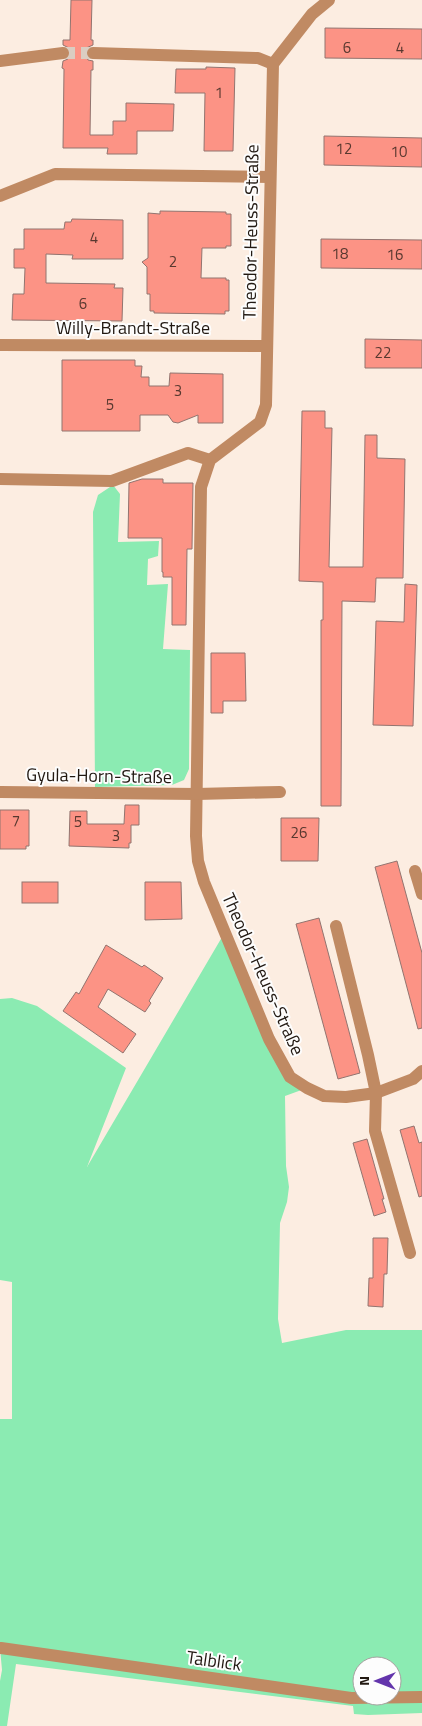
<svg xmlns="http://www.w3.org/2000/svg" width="422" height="1726" viewBox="0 0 422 1726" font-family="'Titillium Web',sans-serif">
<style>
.green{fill:#8bebb2;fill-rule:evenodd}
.building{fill:#fc9385;stroke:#92746f}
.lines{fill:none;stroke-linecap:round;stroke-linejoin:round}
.minor-tunnel{stroke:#dbcdc2;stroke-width:12;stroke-dasharray:12 6;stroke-linecap:butt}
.minor{stroke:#c08a63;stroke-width:12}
.labels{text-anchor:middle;stroke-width:4;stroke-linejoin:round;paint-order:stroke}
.number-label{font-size:15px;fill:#58382f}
.street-label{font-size:18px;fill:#221912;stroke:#fdfdfd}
</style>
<rect width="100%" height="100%" fill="#fcede1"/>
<g class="green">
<polygon points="113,485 120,494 118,542 159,541 158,556 148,559 147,585 168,584 163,649 190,650 189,769 184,780 172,785 95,787 93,512 98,495"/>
<path d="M225,932L290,1076L307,1088L285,1096L286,1166L289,1187L287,1202L280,1223L278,1319L282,1343L346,1330H422V1713L368,1715L354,1714L353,1706L16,1664L7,1726H0V1681L2,1670L0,1648V1419H12V1282L0,1280V999L12,998L37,1006L126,1068L87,1167ZM362,1666H392V1696H362Z"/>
</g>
<g class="building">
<polygon points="71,0 92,0 91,40 93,40 93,45 86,48 85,53 88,60 93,61 93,70 91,70 90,135 113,135 113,121 126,121 126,103 174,104 173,131 137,131 137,154 107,154 108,148 63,148 64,69 62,68 63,61 68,59 71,52 69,48 63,45 63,40 70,40"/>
<polygon points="325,28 422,29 422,59 325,58"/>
<polygon points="206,67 235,68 233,151 204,151 205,93 175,93 176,69 206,69"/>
<polygon points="324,136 422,138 422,167 324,165"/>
<polygon points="160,211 226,212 226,214 231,214 231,246 226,246 226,248 202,248 201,278 226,278 226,280 229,280 229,311 225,311 225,314 154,313 154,311 150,311 150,294 147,294 147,267 142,262 148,258 148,213 160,214"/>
<polygon points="72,219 123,220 123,259 72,259 73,255 46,254 46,283 115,284 114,288 123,288 122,321 12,320 13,294 24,294 25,268 14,268 14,249 24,249 24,229 64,229 65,222 71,222"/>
<polygon points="321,239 422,240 422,269 321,268"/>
<polygon points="365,339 422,340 422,368 365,368"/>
<polygon points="62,360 135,360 135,366 142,366 141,377 149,377 149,386 169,386 170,373 223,374 223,423 198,423 198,415 178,423 173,422 168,415 140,415 140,431 62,431"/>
<polygon points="302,411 325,411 325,428 332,428 329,567 363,567 365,435 377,435 377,458 405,459 403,578 376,578 375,602 342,601 341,806 321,806 321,620 323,620 323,582 299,581"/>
<polygon points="142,479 163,479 163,483 193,483 192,549 187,549 186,625 172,625 172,577 163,577 163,572 162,572 162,538 128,538 129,483"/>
<polygon points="405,584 417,585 413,726 373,725 376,621 404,622"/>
<polygon points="211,653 245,653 246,701 223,701 223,713 211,713"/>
<polygon points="125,805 139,805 139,825 131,825 131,843 129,843 129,848 69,846 70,811 87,811 87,824 124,824"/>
<polygon points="0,810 29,810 29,846 26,846 26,849 0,849"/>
<polygon points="281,818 319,818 318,861 281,861"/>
<polygon points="397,861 422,953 422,1028 418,1029 375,867"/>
<rect x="22" y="882" width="36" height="21"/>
<polygon points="145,882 181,882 182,919 145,920"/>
<polygon points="319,918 360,1073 338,1079 296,924"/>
<polygon points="106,945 142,967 144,965 163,978 149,1001 151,1003 145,1012 108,989 98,1007 136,1034 123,1053 63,1011 76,992 79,994"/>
<polygon points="414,1126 419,1143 422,1142 422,1196 419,1197 400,1130"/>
<polygon points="367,1139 384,1199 382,1199 386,1212 374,1216 353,1143"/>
<polygon points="373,1238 388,1238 387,1274 384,1274 383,1307 368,1306 369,1278 373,1278"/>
</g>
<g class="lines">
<polyline class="minor-tunnel" points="63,53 93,53"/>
<g class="minor">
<polyline points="329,0 312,14 273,64 266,405 260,422 210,460 201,487 196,836 198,861 204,882 269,1039 290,1077 307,1088 324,1096 346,1097 376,1093 413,1079 422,1071"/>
<polyline points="93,53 258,58 273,64"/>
<polyline points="0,61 63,53"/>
<polyline points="0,196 55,174 270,177"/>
<polyline points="0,345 266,346"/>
<polyline points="0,479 112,481 188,453 210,460"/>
<polyline points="0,792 197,794 280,792"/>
<polyline points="415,871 422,894"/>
<polyline points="336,926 368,1055 376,1093 375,1131 410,1253"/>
<polyline points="1,1648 351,1698 422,1697"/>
</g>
</g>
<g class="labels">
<g class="number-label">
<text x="347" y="53">6</text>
<text x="400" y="53">4</text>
<text x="219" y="98">1</text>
<text x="344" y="154">12</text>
<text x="399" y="157">10</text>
<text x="94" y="243">4</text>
<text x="340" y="259">18</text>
<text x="395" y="260">16</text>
<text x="173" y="267">2</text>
<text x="83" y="309">6</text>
<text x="383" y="358">22</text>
<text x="178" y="396">3</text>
<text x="110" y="410">5</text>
<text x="16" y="826">7</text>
<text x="78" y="827">5</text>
<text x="299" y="838">26</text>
<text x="116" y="841">3</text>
</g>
<g class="street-label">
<text transform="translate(251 232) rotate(-89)" y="6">Theodor-Heuss-Straße</text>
<text x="133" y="334">Willy-Brandt-Straße</text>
<text transform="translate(99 776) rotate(1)" y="6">Gyula-Horn-Straße</text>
<text transform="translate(263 974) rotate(66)" y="6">Theodor-Heuss-Straße</text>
<text transform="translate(214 1661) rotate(8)" y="6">Talblick</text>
</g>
</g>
<g transform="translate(377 1681) rotate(270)"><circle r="24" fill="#fdfdfd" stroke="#a5a29f"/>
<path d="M0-4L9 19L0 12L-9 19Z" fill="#6335ac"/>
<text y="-8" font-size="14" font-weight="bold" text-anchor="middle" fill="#221912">N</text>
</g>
</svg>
